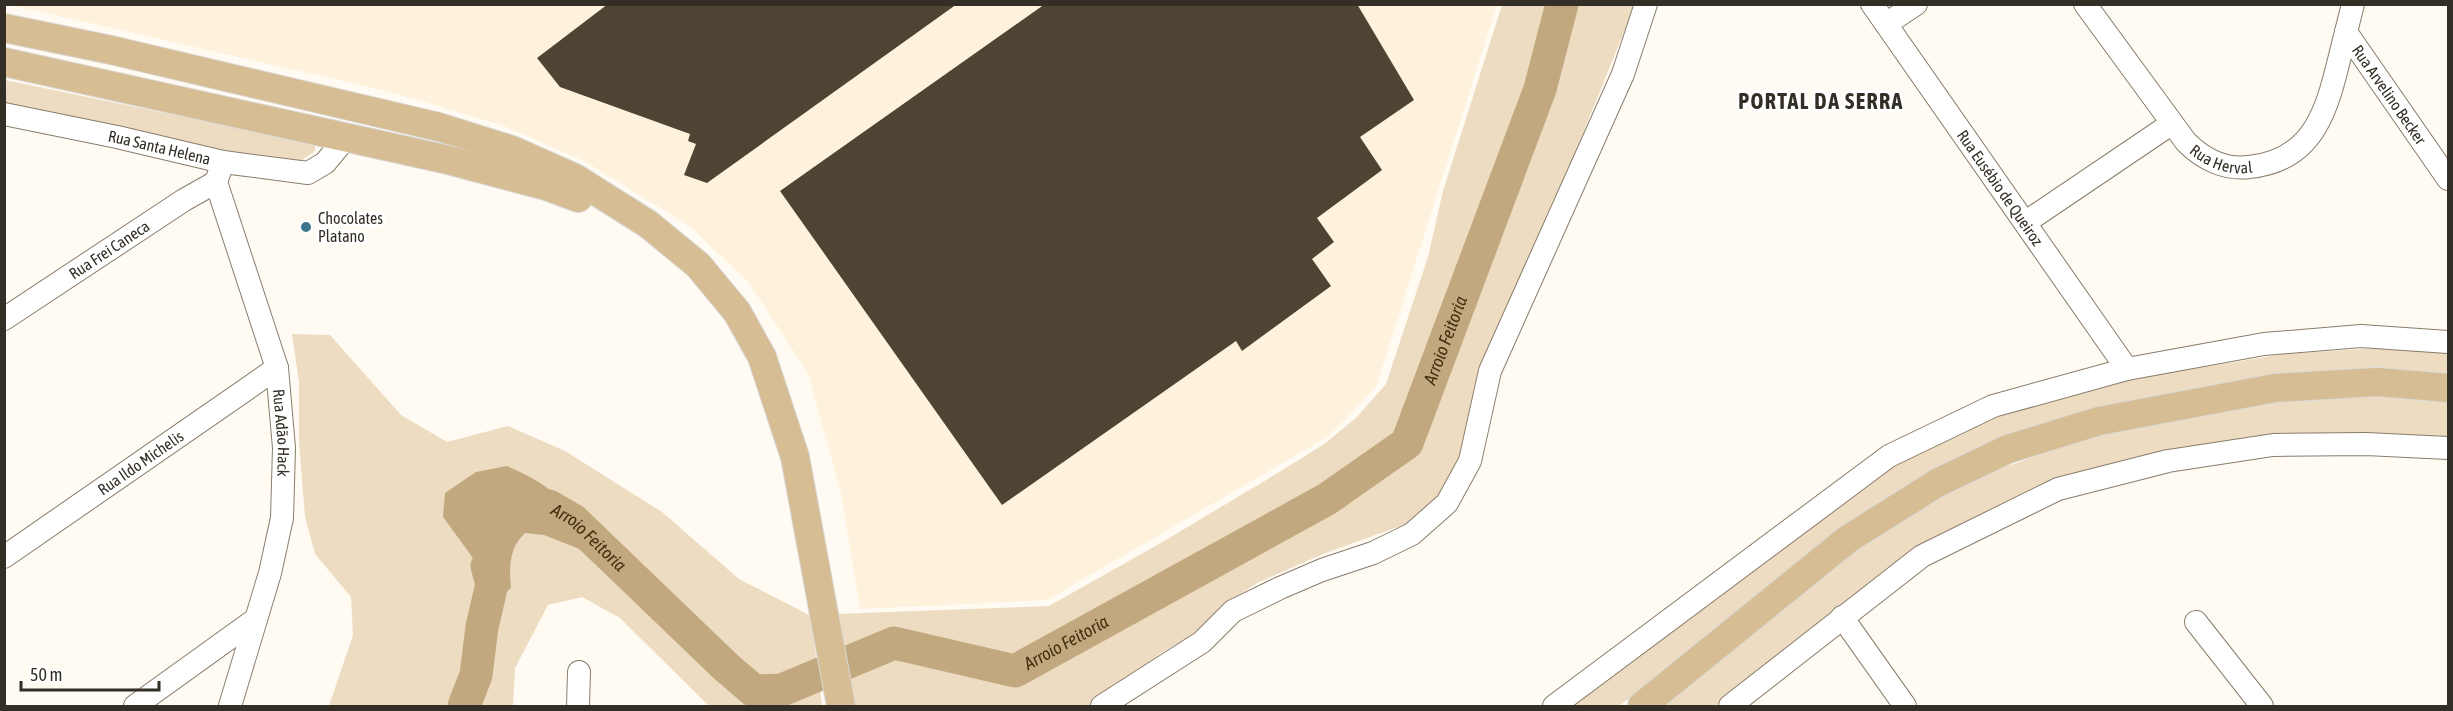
<svg xmlns="http://www.w3.org/2000/svg" width="2453" height="711" viewBox="0 0 2453 711" font-family="'Asap Condensed',sans-serif">
<style>
.built{fill:#fff2dc}
.green{fill:#eddcc1}
.water{fill:#c1a87f}
.lines{fill:none;stroke-linecap:round;stroke-linejoin:round}
.river{stroke:#c1a87f;stroke-width:33}
.building{fill:#4e4433}
.minor-casing{stroke:#887d6b;stroke-width:24}
.major-casing{stroke:#dad9d8;stroke-width:30}
.minor{stroke:#fff;stroke-width:22}
.major{stroke:#d6bd93;stroke-width:28}
.poi-dot{fill:#3c758e;stroke:#fff;stroke-width:2}
.labels{text-anchor:middle;stroke-width:6;stroke-linejoin:round;paint-order:stroke}
.street-label{font-size:16px;fill:#332e26;stroke:#fff}
.poi-label{font-size:16px;fill:#332e26;stroke:#fff;text-anchor:start}
.water-label{font-size:18px;font-style:italic;fill:#43300e;stroke:#fff}
.district-label{font-size:22px;font-weight:bold;letter-spacing:1.5px;fill:#332e26;stroke:#fff}
</style>
<rect width="100%" height="100%" fill="#fffaf2"/>
<polygon class="built" points="11,5 1497,5 1376,387 1329,436 1047,600 860,609 841,493 808,373 749,283 691,227 586,162 502,125 387,91"/>
<g class="green">
<polygon points="1502,5 1635,5 1557,197 1479,368 1476,400 1462,452 1439,496 1406,524 1323,554 1257,583 1220,607 1199,631 1161,653 1090,706 849,706 836,614 1049,606 1166,540 1286,468 1324,444 1356,418 1386,384 1428,257 1443,191"/>
<polygon points="5,80 315,144 315,151 301,161 286,163 5,107"/>
<polygon points="292,334 330,335 401,415 447,442 508,426 565,451 662,512 739,579 811,616 822,706 709,706 620,618 582,597 548,605 515,668 513,706 329,706 353,635 351,597 315,554 305,517 299,441 299,382"/>
<polygon points="2380,348 2448,353 2448,379 2378,374 2006,443 1710,637 1619,706 1571,706 1846,496 1906,459 1994,418 2138,378 2284,354"/>
<polygon points="2395,395 2448,398 2448,440 2164,454 1913,554 1715,706 1654,706 1855,544 1976,477 2110,430 2295,397"/>
</g>
<path class="water" d="M507,466C530,476 551,487 568,507C578,519 585,532 597,543V556L544,535L525,533C509,548 509,567 511,588L487,608L492,584L443,517L445,493L476,472Z"/>
<g class="lines">
<g class="river">
<path id="s1" d="M549,506L573,520L726,667L754,691L782,690L894,643L1015,671L1327,499L1407,443L1540,89L1562,4"/>
<polyline points="464,706 476,675 482,627 492,584 487,566"/>
</g>
</g>
<g class="building">
<polygon points="608,4 957,4 707,183 684,175 696,144 688,141 690,134 560,87 537,58"/>
<polygon points="1045,4 1357,4 1414,100 1360,137 1382,170 1317,218 1334,242 1312,259 1331,286 1242,351 1236,341 1002,505 780,191"/>
</g>
<g class="lines">
<g class="minor-casing">
<g id="minor">
<path id="s2" d="M1872,4L2127,369"/>
<path id="s3" d="M2085,4L2186,142C2203,159 2225,170 2249,167C2324,160 2330,92 2346,32"/>
<path id="s4" d="M2353,4L2346,32L2448,179"/>
<polyline points="1886,24 1916,4"/>
<path id="s5" d="M4,114L117,137L223,162L308,173L325,163L339,146L343,137"/>
<path id="s6" d="M223,162L216,182L277,368L284,448L282,518L270,573L230,706"/>
<polyline points="2026,222 2171,124"/>
<path id="s7" d="M4,319L184,200L216,182"/>
<path id="s8" d="M4,557L277,368"/>
<polyline points="1842,617 1905,706"/>
<polyline points="2196,622 2262,706"/>
<polyline points="135,706 256,619"/>
<polyline points="578,706 579,672"/>
<polyline points="1102,706 1202,642 1233,611 1280,588 1322,570 1373,553 1412,534 1447,503 1470,461 1490,371 1623,74 1646,4"/>
<polyline points="1554,706 1889,456 1993,406 2127,369 2264,344 2361,336 2448,342"/>
<polyline points="1730,706 1922,556 2058,489 2168,461 2273,445 2366,444 2448,448"/>
</g>
</g>
<g class="major-casing">
<g id="major">
<polyline points="4,28 111,50 439,127 512,150 575,178 648,224 698,265 737,312 762,357 795,457 841,706"/>
<polyline points="4,62 444,159 546,186 578,198"/>
<polyline points="1642,706 1848,539 1937,483 2008,449 2099,421 2275,388 2377,382 2448,388"/>
</g>
</g>
<use href="#minor" class="minor"/>
<use href="#major" class="major"/>
</g>
<circle class="poi-dot" cx="306" cy="227" r="6"/>
<g class="labels">
<g class="street-label">
<text dy="6" stroke="none"><textPath href="#s4" startOffset="105">Rua Arvelino Becker</textPath></text>
<text dy="6" stroke="none"><textPath href="#s5" startOffset="159">Rua Santa Helena</textPath></text>
<text dy="6" stroke="none"><textPath href="#s3" startOffset="212">Rua Herval</textPath></text>
<text dy="6" stroke="none"><textPath href="#s2" startOffset="224">Rua Eusébio de Queiroz</textPath></text>
<text dy="6" stroke="none"><textPath href="#s7" startOffset="126">Rua Frei Caneca</textPath></text>
<text dy="6" stroke="none"><textPath href="#s6" startOffset="282">Rua Adão Hack</textPath></text>
<text dy="6" stroke="none"><textPath href="#s8" startOffset="166">Rua Ildo Michelis</textPath></text>
</g>
<g class="poi-label">
<text x="318" y="224">Chocolates<tspan x="318" dy="18">Platano</tspan></text>
</g>
<g class="water-label">
<text dy="6" stroke="none"><textPath href="#s1" startOffset="1114">Arroio Feitoria</textPath></text>
<text dy="6" stroke="none"><textPath href="#s1" startOffset="51">Arroio Feitoria</textPath></text>
<text dy="6" stroke="none"><textPath href="#s1" startOffset="609">Arroio Feitoria</textPath></text>
</g>
<g class="district-label">
<text x="1821" y="109">PORTAL DA SERRA</text>
</g>
</g>
<rect width="2453" height="711" fill="none" stroke="#332e26" stroke-width="12"/>
<path d="M21 681v9h138v-9" fill="none" stroke="#332e26" stroke-width="3"/>
<text x="30" y="681" font-size="18" fill="#332e26" stroke="#ffffff" stroke-width="4.5" paint-order="stroke">50 m</text>
</svg>
